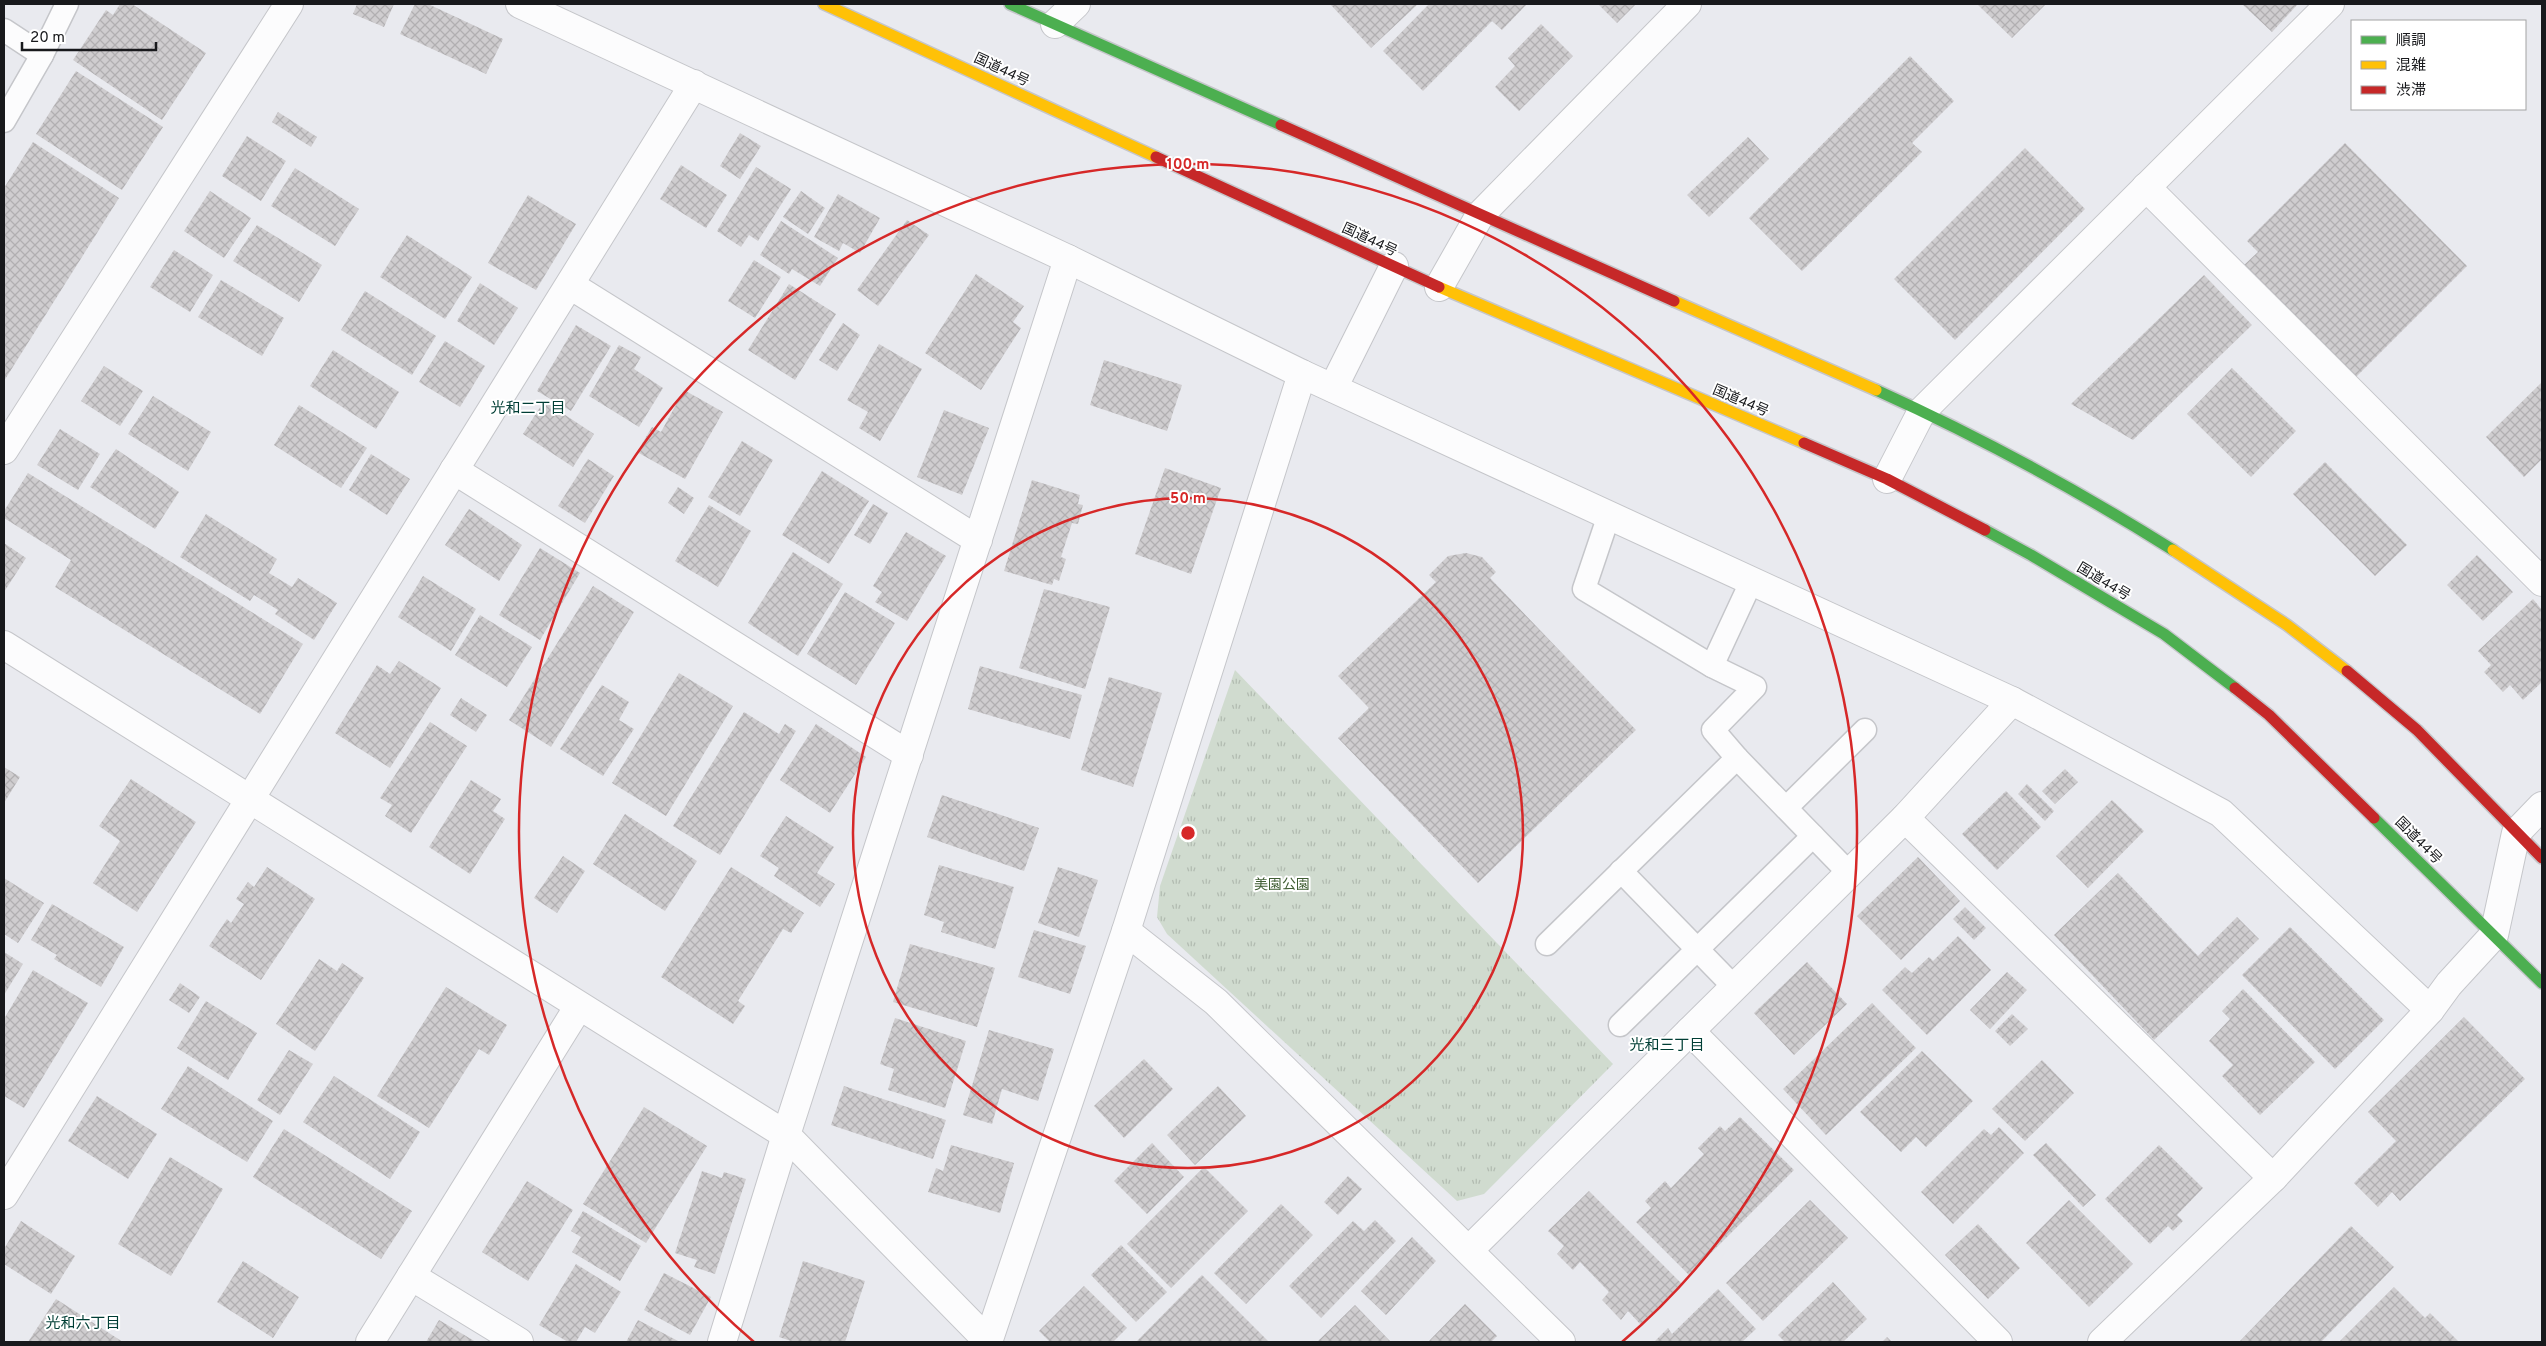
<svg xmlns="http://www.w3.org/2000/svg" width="2546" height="1346" viewBox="0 0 2546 1346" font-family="Overpass,'Noto Sans JP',sans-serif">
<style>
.park{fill:url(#park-tufts)}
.building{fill:url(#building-cross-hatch)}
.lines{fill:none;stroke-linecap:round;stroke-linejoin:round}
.lane-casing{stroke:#c5c6ca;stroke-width:25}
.street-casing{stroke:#c5c6ca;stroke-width:30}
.fast-casing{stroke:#c5c6ca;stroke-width:14}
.slow-casing{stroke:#c5c6ca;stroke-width:14}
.jam-casing{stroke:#c5c6ca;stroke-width:14}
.lane{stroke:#fcfcfd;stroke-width:22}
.street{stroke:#fcfcfd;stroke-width:28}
.fast{stroke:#4caf50;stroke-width:11}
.slow{stroke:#ffc107;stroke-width:11}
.jam{stroke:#c62828;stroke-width:11}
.ring{fill:none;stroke:#d62828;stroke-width:2.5}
.labels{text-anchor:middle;stroke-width:4;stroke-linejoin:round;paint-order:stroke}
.street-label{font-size:14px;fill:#18191c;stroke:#fff}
.park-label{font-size:14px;fill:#405e34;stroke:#fff}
.neighbourhood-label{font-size:15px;fill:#003e35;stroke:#fff}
.centre{fill:#d62828;stroke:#fff;stroke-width:2.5}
.ring-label{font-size:15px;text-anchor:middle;font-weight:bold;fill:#d62828;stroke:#fff;stroke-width:4;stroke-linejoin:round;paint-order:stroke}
</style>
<defs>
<pattern id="park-tufts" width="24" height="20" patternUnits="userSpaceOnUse" patternTransform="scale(1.25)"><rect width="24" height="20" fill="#d0dbcf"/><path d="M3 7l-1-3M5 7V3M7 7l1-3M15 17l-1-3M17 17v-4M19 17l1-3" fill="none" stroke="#b2bbb1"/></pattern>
<pattern id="building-cross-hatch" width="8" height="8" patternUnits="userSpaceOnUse" patternTransform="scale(1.25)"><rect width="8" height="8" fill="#cfcdcf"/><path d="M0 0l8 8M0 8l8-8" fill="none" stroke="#b1afb1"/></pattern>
</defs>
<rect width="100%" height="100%" fill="#e9eaef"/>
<polygon class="park" points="1235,670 1613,1064 1484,1194 1457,1201 1167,934 1157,917 1160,886"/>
<g class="building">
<polygon points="120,4 132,4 206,53 162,120 73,60 106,10 113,15"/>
<polygon points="357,4 394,4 384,27 353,14"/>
<polygon points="415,4 428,4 503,39 486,74 400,34"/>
<polygon points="1330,4 1418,4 1371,48"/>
<polygon points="1429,4 1527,4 1502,30 1492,21 1423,91 1383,51"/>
<polygon points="1598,4 1636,4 1617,23"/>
<polygon points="1977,4 2046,4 2012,38"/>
<polygon points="2242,4 2298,4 2272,32"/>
<polygon points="1541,24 1573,56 1519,111 1495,87 1515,66 1508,58"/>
<polygon points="1910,56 1954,101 1912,143 1922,152 1802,271 1749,218"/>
<polygon points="76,71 163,127 122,190 36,134"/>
<polygon points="278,112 317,137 311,147 272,122"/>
<polygon points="740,133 761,146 740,179 720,166"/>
<polygon points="247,136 286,161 261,201 222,176"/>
<polygon points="1748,137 1769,159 1709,217 1687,195"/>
<polygon points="33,142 119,198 4,381 4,188"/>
<polygon points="2345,143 2467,266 2355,378 2244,265 2258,252 2247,241"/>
<polygon points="2025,148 2085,209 1955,340 1894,279"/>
<polygon points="681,165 727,195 706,228 660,199"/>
<polygon points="756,167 791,189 758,241 749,235 741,247 717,231"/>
<polygon points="295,168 359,209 335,246 271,206"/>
<polygon points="210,191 251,218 224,258 184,231"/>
<polygon points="801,191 825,208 808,234 783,217"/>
<polygon points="838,194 880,218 860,253 843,243 839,251 814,237"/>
<polygon points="528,195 576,224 536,290 488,263"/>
<polygon points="907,220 929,235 878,306 857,290"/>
<polygon points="781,221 838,258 820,286 792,269 789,274 760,255"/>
<polygon points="257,225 322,265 299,302 233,261"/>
<polygon points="407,235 472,277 445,319 380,277"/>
<polygon points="174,250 213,275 190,312 150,287"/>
<polygon points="754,260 781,277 755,318 728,301"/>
<polygon points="976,274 1024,306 1013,322 1021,328 981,390 925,353"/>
<polygon points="2204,275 2252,325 2133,440 2071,404"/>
<polygon points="221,280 284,318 262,356 198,317"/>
<polygon points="480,283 518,308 494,345 457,321"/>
<polygon points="789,284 836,314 795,380 748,350"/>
<polygon points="365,291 436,336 412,375 341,330"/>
<polygon points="843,323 860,335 837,371 819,360"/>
<polygon points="576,325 611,346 571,411 537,391"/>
<polygon points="445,341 485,366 460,407 419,382"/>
<polygon points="879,344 922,369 880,441 859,428 868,412 847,400"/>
<polygon points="619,345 641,357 634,369 663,388 639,427 589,396"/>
<polygon points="333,350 399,392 376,429 310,386"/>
<polygon points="1104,360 1182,385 1167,431 1090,405"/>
<polygon points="104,366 143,391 120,426 81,401"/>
<polygon points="2232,368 2296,431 2251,477 2187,414"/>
<polygon points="2542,382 2542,459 2524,477 2486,437"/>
<polygon points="684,390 723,412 685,479 637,452 652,427 661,432"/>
<polygon points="153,396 211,432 188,471 128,434"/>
<polygon points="544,401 594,434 573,467 523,434"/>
<polygon points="299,405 367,448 341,488 274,445"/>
<polygon points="944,410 989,428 962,495 917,477"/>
<polygon points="60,429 100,454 78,490 37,465"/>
<polygon points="742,441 773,460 740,516 708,497"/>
<polygon points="116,449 179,492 155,529 90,487"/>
<polygon points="371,454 410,479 387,515 349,490"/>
<polygon points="588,459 614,476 585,523 558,506"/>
<polygon points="2325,462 2407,545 2375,576 2293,494"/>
<polygon points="1165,468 1221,488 1191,574 1135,554"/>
<polygon points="822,471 869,501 829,564 782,535"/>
<polygon points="28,473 303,644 260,714 55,587 71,560 4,518 4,511"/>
<polygon points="1032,480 1080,495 1078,504 1083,505 1078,524 1072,523 1061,557 1066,559 1059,581 1054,579 1052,585 1004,571"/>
<polygon points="678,487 694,498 684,514 668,503"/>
<polygon points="873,504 888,513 870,544 854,535"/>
<polygon points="709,505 751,531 718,587 675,561"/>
<polygon points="469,509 522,545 499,581 445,545"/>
<polygon points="206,514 277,559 269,573 292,587 298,578 337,603 314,640 275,614 278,610 254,595 250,601 180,557"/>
<polygon points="906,532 946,556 907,621 875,602 882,592 873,586"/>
<polygon points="4,543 26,558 4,592"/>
<polygon points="540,548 580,573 540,640 499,615"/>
<polygon points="793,552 843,584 798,656 748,623"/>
<polygon points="1466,553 1482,557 1496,572 1490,578 1636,730 1478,883 1338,738 1369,708 1338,676 1436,582 1429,575 1448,556"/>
<polygon points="2477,555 2513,592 2483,621 2447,585"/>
<polygon points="423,576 476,609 451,651 398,617"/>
<polygon points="593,586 634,612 551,747 509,720"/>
<polygon points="1044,589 1110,607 1085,689 1019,668"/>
<polygon points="845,592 895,623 856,685 807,654"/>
<polygon points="2533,599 2542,610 2542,682 2523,700 2510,685 2503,692 2484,672 2491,665 2478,651"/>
<polygon points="480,615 532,647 507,687 455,655"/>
<polygon points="399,661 441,688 390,768 335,733 377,665 390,674"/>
<polygon points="980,666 1082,695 1070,739 968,709"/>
<polygon points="679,673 733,706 666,816 612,783"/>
<polygon points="1109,677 1162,693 1133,787 1081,770"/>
<polygon points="602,685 629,702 619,720 634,729 603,776 560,749"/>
<polygon points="461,698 487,715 476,732 450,715"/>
<polygon points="744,712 779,734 785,724 796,731 720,855 673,826"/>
<polygon points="430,722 467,746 411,833 385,816 392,805 380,798"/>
<polygon points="816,724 866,757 830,813 780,780"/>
<polygon points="4,767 20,777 4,803"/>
<polygon points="2065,769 2078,782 2055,804 2042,791"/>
<polygon points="131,779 196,822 137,912 93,883 120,841 99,826"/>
<polygon points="471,780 501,799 493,811 505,819 470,874 429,847"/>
<polygon points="2027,784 2054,811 2045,821 2018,794"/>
<polygon points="2006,791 2041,827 1997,870 1962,834"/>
<polygon points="942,795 1039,828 1024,871 927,837"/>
<polygon points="2112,800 2144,831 2088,888 2056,856"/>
<polygon points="625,814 697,861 665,911 593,864"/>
<polygon points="786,816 834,847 817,873 835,884 820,907 774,876 779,868 760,856"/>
<polygon points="563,856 585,871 557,913 534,898"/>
<polygon points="1918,857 1960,901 1901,960 1857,916"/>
<polygon points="939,865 1014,887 995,949 941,932 944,922 924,915"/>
<polygon points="267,867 315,899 261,980 209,946 227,919 231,923 244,904 236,899 248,882 254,887"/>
<polygon points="731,867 804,913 791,933 783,929 738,1001 745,1006 733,1024 661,977"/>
<polygon points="1058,867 1098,880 1079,937 1038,923"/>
<polygon points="2118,873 2198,956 2237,917 2259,939 2154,1040 2054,935"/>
<polygon points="4,878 44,903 18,943 4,934"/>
<polygon points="52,904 124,947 101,987 54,959 57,955 31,940"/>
<polygon points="1965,907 1986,928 1974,940 1953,919"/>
<polygon points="2290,927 2384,1020 2335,1069 2242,975"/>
<polygon points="1034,930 1086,946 1070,994 1018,977"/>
<polygon points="1958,936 1991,970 1927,1035 1882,990 1905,967 1912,973 1929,957 1933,961"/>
<polygon points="910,944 995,968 977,1027 893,1002"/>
<polygon points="4,952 23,964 4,995"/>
<polygon points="319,959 337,971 342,963 364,978 315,1051 276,1024"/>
<polygon points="1807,962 1847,1004 1794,1055 1754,1013"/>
<polygon points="33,970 88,1003 24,1108 4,1096 4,1019"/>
<polygon points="2007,972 2027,990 1990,1029 1970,1010"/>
<polygon points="180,983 200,997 189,1013 169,1000"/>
<polygon points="446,987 507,1025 489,1055 479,1049 429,1128 377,1096"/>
<polygon points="2243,989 2315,1062 2260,1115 2222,1076 2233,1065 2209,1041 2230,1019 2222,1011"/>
<polygon points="206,1001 257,1033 228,1080 177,1048"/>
<polygon points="1872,1003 1916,1048 1826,1135 1783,1089"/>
<polygon points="2012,1014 2028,1029 2010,1046 1995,1031"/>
<polygon points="2464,1017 2525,1079 2400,1201 2392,1192 2378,1207 2354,1183 2396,1141 2368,1112"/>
<polygon points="895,1018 966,1041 945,1108 888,1090 894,1069 880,1064"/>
<polygon points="989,1030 1054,1049 1038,1101 1002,1089 992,1124 963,1115"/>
<polygon points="289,1050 313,1064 280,1115 257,1100"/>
<polygon points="1922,1051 1973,1101 1926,1147 1916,1137 1901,1152 1860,1112"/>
<polygon points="1144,1059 1173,1089 1124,1138 1094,1106"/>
<polygon points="2042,1060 2074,1093 2025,1141 1992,1109"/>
<polygon points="188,1066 273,1121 247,1162 161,1109"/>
<polygon points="334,1076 420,1132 390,1179 303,1122"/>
<polygon points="844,1086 946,1120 933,1159 831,1125"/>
<polygon points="1218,1086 1246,1116 1195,1165 1167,1135"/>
<polygon points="97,1096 157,1134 128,1179 68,1141"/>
<polygon points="644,1107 707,1146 646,1243 583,1204"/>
<polygon points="1740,1117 1794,1170 1689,1275 1636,1222 1651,1208 1645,1201 1665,1181 1671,1188 1704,1154 1698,1148 1720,1126 1725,1131"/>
<polygon points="1999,1127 2024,1153 1953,1224 1921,1192 1984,1129 1991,1135"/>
<polygon points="284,1129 412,1211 381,1259 253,1177"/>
<polygon points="1152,1143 1184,1177 1147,1214 1114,1181"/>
<polygon points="2046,1143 2096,1195 2083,1207 2033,1155"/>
<polygon points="951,1145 1014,1163 1000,1213 928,1192 936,1168 943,1171"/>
<polygon points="2159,1145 2203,1188 2177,1215 2183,1221 2173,1231 2168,1226 2150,1244 2105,1199"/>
<polygon points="170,1157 223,1189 171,1276 118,1244"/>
<polygon points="1204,1167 1248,1211 1171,1288 1127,1244"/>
<polygon points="702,1171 722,1178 724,1172 746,1179 715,1274 694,1267 697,1260 675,1253"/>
<polygon points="1348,1176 1362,1189 1338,1215 1324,1202"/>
<polygon points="527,1181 573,1210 528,1281 482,1252"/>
<polygon points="1589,1191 1682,1284 1641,1325 1628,1311 1621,1320 1602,1300 1609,1292 1580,1262 1573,1270 1557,1254 1564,1246 1548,1231"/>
<polygon points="1810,1200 1848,1238 1763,1321 1726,1283"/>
<polygon points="2069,1200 2133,1264 2089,1307 2026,1243"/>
<polygon points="1281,1204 1313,1235 1246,1304 1214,1273"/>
<polygon points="583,1211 641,1246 620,1281 572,1252 581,1237 571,1231"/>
<polygon points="1375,1220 1396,1241 1321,1318 1289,1286 1353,1221 1364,1231"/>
<polygon points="21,1221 75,1256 51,1294 4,1264 4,1249"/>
<polygon points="1978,1224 2020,1268 1988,1299 1945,1255"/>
<polygon points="2351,1226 2394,1267 2321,1342 2239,1342"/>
<polygon points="1412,1237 1436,1261 1386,1315 1361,1291"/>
<polygon points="1121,1245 1167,1292 1136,1322 1091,1275"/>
<polygon points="243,1261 299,1297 273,1338 217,1302"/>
<polygon points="803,1261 865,1281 845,1342 794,1342 779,1337"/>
<polygon points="576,1264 621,1292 595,1333 585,1327 576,1342 568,1342 539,1325"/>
<polygon points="664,1273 711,1297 690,1335 644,1310"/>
<polygon points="1202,1275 1269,1342 1136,1342"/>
<polygon points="1833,1282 1867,1319 1843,1342 1785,1342 1778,1335"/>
<polygon points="1084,1286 1127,1328 1113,1342 1050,1342 1039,1331"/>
<polygon points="2394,1287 2425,1318 2430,1313 2459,1342 2339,1342"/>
<polygon points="1718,1289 1756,1329 1742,1342 1654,1342 1668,1328 1672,1334"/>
<polygon points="56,1299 123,1342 28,1342"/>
<polygon points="1465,1304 1497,1336 1491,1342 1428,1342"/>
<polygon points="1355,1305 1391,1342 1317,1342"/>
<polygon points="439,1320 476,1342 426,1342"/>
<polygon points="638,1320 680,1342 626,1342"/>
<polygon points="1887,1337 1892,1342 1882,1342"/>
</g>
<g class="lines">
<g class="lane-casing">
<g id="lane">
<polyline points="4,30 42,55 67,4"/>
<polyline points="4,121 42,55"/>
<polyline points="1609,515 1584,589 1712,666 1755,687 1713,730 1737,758"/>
<polyline points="1712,666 1752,580"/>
<polyline points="1786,808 1865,730"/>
<polyline points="1621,871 1735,988"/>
<polyline points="1547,944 1737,758 1850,874"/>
<polyline points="1620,1025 1813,836"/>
</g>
</g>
<g class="street-casing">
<g id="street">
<polyline points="520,4 1068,259 1302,374 2012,701 2221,813 2430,1010"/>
<polyline points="1055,24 1076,4"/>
<polyline points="2146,187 2542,582"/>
<polyline points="570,285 978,540"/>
<polyline points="1439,287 1480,215 1687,4"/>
<polyline points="1333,388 1394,266"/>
<polyline points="4,450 289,4"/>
<polyline points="454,470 909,755"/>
<polyline points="1887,479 1922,411 2330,4"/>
<polyline points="4,645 786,1135 989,1342"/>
<polyline points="1905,818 2273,1178"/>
<polyline points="1126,931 1216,1002 1561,1342"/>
<polyline points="1690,1031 1998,1342"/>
<polyline points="4,1195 694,84"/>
<polyline points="1469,1250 1905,818 2012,701"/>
<polyline points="411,1276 519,1342"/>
<polyline points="370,1342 579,1006"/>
<polyline points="722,1342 786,1135 1068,259"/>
<polyline points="988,1342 1126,931 1302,374"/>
<polyline points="2102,1342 2273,1178 2430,1010 2449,984 2494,935 2516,833 2542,806"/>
</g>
</g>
<g class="fast-casing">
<g id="fast">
<polyline points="1010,4 1281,125"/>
<path d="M1876,390C1978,436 2079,491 2173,550"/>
<polyline points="1985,530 2031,555 2164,634 2235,688"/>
<polyline points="2374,818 2542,983"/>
</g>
</g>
<g class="slow-casing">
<g id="slow">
<polyline points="824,4 1156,157"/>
<polyline points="1439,287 1804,443"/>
<polyline points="1674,301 1876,390"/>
<polyline points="2173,550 2287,625 2347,671"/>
</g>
</g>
<g class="jam-casing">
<g id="jam">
<polyline points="1281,125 1674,301"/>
<polyline points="1156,157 1439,287"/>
<polyline points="1804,443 1887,479 1985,530"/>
<polyline points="2347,671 2417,730 2542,858"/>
<polyline points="2235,688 2269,715 2374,818"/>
</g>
</g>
<use href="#lane" class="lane"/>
<use href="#street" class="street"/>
<use href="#fast" class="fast"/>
<use href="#slow" class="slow"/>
<use href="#jam" class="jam"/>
</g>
<g class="ring">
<circle cx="1188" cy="833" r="335"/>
<path d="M754 1342A669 669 0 1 1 1622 1342"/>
</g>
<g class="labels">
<g class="street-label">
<text transform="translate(1002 69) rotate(25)" y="5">国道44号</text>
<text transform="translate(1370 239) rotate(25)" y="5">国道44号</text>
<text transform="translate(1741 400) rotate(23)" y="5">国道44号</text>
<text transform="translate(2104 581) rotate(31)" y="5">国道44号</text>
<text transform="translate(2419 840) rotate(45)" y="5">国道44号</text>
</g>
<g class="park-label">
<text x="1282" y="889">美園公園</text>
</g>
<g class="neighbourhood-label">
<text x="528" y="413">光和二丁目</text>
<text x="1667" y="1050">光和三丁目</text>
<text x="83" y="1328">光和六丁目</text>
</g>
</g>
<circle cx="1188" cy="833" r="8" class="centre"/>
<g class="ring-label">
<text x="1188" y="169">100 m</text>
<text x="1188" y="503">50 m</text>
</g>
<rect width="2546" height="1346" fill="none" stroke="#18191c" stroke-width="10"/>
<rect x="2351" y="20" width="175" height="90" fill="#ffffff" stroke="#a3a3a4"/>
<rect x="2361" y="36" width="25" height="8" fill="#4caf50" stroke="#a3a3a4"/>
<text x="2396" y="45" font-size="15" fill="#18191c">順調</text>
<rect x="2361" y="61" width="25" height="8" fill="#ffc107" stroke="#a3a3a4"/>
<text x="2396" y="70" font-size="15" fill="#18191c">混雑</text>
<rect x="2361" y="86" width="25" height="8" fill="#c62828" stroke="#a3a3a4"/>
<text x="2396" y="95" font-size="15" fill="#18191c">渋滞</text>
<path d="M22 42v8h134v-8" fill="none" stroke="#18191c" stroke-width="2.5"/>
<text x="30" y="42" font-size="15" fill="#18191c" stroke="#ffffff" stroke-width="4" paint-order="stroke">20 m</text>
</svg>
